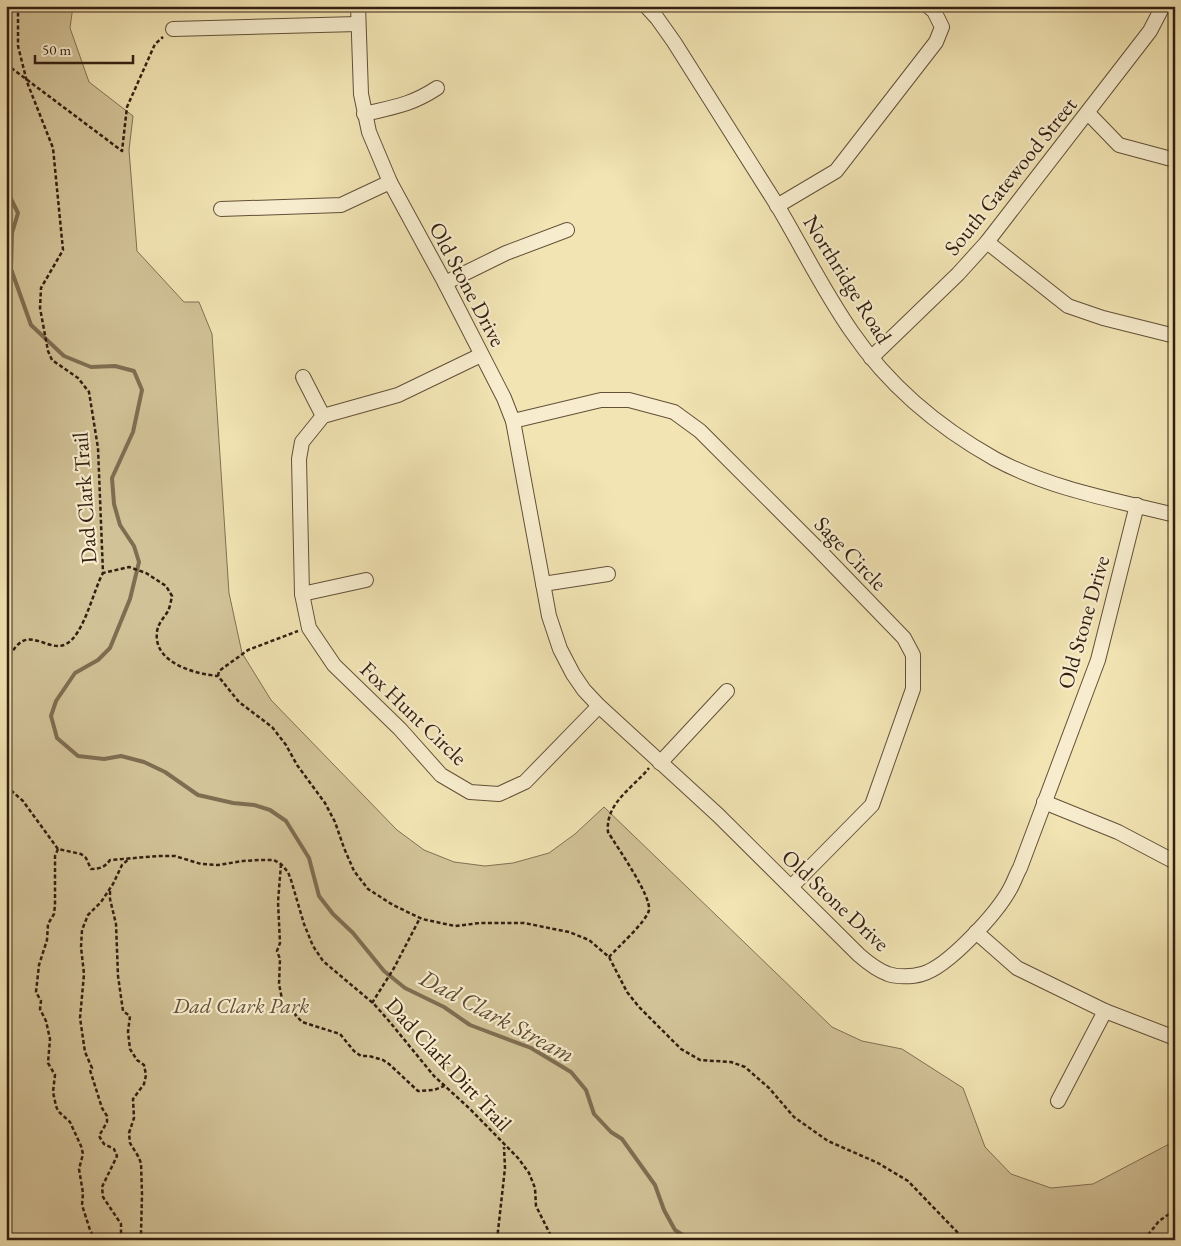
<svg xmlns="http://www.w3.org/2000/svg" width="1181" height="1246" viewBox="0 0 1181 1246" font-family="'EB Garamond',serif">
<style>
.green{fill:#d2c297;stroke:#827054}
.lines{fill:none;stroke-linecap:round;stroke-linejoin:round}
.stream{stroke:#7f6d51;stroke-width:4}
.minor-casing{stroke:#635039;stroke-width:16}
.path{stroke:#331e10;stroke-width:2.5;stroke-dasharray:4 2.5;stroke-linecap:butt}
.minor{stroke:#f7edce;stroke-width:14}
.labels{text-anchor:middle;stroke-width:4.5;stroke-linejoin:round;paint-order:stroke}
.street-label{font-size:22px;fill:#331e10;stroke:#f7edce}
.park-label{font-size:22px;font-style:italic;fill:#634f38;stroke:#f7edce}
.water-label{font-size:24px;font-style:italic;fill:#5f4c36;stroke:#f7edce}
</style>
<rect width="100%" height="100%" fill="#f2e4b3"/>
<filter id="stains"><feTurbulence type="fractalNoise" baseFrequency=".004" numOctaves="4"/><feColorMatrix values="0 0 0 0 .2 0 0 0 0 .09 0 0 0 0 .02 0 0 0 .5 -.17"/></filter>
<radialGradient id="worn" r=".72"><stop offset=".6" stop-color="#630" stop-opacity="0"/><stop offset="1" stop-color="#630" stop-opacity=".3"/></radialGradient>
<polygon class="green" points="6,6 73,6 70,28 89,82 133,116 129,150 137,251 184,302 199,302 212,334 229,593 242,653 271,700 397,830 424,850 454,862 485,866 513,863 549,853 575,834 604,807 832,1027 862,1041 902,1049 963,1088 985,1147 1011,1174 1051,1188 1093,1184 1175,1141 1175,1240 6,1240"/>
<g class="lines">
<g class="stream">
<polyline points="6,132 8,163 6,173"/>
<polyline points="6,186 11,199 18,213 12,233 11,269 31,325 64,356 91,367 115,366 134,371 142,390 133,432 112,478 114,504 120,525 134,546 139,562 130,599 110,648 98,660 75,673 56,701 51,716 57,738 78,756 104,759 121,756 144,762 165,772 198,795 233,803 254,805 270,810 286,821 309,858 319,896 333,914 353,933 384,971 405,988 444,1007 470,1025 531,1048 571,1072 586,1090 594,1114 611,1132 622,1139 655,1185 664,1210 675,1230 690,1240"/>
</g>
<g class="minor-casing">
<g id="minor">
<path d="M358,6L361,94L369,132L390,182L445,283L504,398L513,421L549,616L560,649L573,674L584,690L599,706L718,815L859,955C867,962 877,970 888,974C897,977 912,977 922,974C948,967 997,913 1010,889C1014,882 1016,875 1020,868L1098,660L1137,505"/>
<path d="M646,6L657,18L674,42C708,96 743,151 777,205C802,247 824,292 852,332C889,386 938,427 995,459C1051,489 1114,500 1175,515"/>
<polyline points="173,29 358,24"/>
<polyline points="1088,113 1119,145 1175,160"/>
<path d="M364,114C394,107 411,105 437,88"/>
<polyline points="777,206 836,171 936,42 942,27 934,11 928,6"/>
<polyline points="221,209 341,205 390,182"/>
<polyline points="987,242 1068,306 1103,318 1175,336"/>
<polyline points="445,283 506,253 567,230"/>
<polyline points="481,355 398,395 323,416 302,442 299,459 302,594 309,628 334,665 400,729 441,775 470,792 499,794 525,782 599,706"/>
<polyline points="871,358 958,274 987,242 1150,31 1163,6"/>
<polyline points="303,377 323,416"/>
<polyline points="513,421 601,400 629,400 674,412 700,431 816,547 904,638 913,655 913,689 872,805 791,887"/>
<polyline points="543,584 608,574"/>
<polyline points="302,594 366,580"/>
<polyline points="660,763 727,691"/>
<polyline points="1044,802 1118,832 1175,862"/>
<polyline points="976,932 1017,968 1105,1011 1175,1038"/>
<polyline points="1058,1101 1105,1011"/>
</g>
</g>
<g class="path">
<path d="M18,6V46L27,82L53,148L63,250L41,288L40,308L48,351L52,360L78,378L89,392L98,448L103,573L129,567L146,573L166,586L172,596C171,601 170,607 168,611C164,618 158,623 157,632C153,663 195,674 218,676L239,702L272,727L286,745L297,765L325,803L335,822L344,848L354,871L368,889L393,905L422,919L455,926L480,923H524L569,932L589,940L609,957L627,992L639,1007L681,1049L700,1060L731,1062L745,1067L769,1088L794,1117L828,1141L878,1163L908,1181L960,1235L969,1240"/>
<polyline points="6,64 122,151 127,107 155,44 163,37"/>
<path d="M6,661C10,655 15,646 21,642C35,633 52,652 66,644C84,635 93,591 103,573"/>
<polyline points="218,676 219,671 248,650 298,631"/>
<path d="M6,786L23,801L58,849L81,854L86,858L91,869C100,869 105,867 110,860L159,856H175L201,864L218,865L243,861L259,860H274L281,864L288,872L291,880L304,924L313,946L323,961L374,1004L389,1021L434,1076L470,1109L518,1158L529,1173L535,1188L536,1206L553,1240"/>
<polyline points="58,849 55,856 55,905 54,914 48,924 47,940 39,965 36,992 41,1001 40,1009 46,1021 50,1039 48,1063 55,1075 53,1092 56,1106 58,1111 70,1122 81,1146 83,1154 79,1169 83,1193 82,1205 90,1230 95,1240"/>
<polyline points="281,864 278,902 280,943 277,951 280,959 279,984 283,1004 291,1010 302,1022 340,1034 354,1051 361,1056 369,1056 383,1060 389,1064 418,1091 434,1090 444,1086"/>
<polyline points="110,891 110,899 116,924 118,976 123,1011 130,1016 128,1032 130,1049 137,1060 144,1065 146,1075 144,1084 133,1099 134,1118 129,1133 130,1143 138,1156 141,1163 142,1194 141,1234 143,1240"/>
<path d="M609,957C617,948 647,921 649,910C651,895 617,847 608,832C605,803 633,788 649,768"/>
<polyline points="372,1003 394,968 420,918"/>
<polyline points="121,1240 121,1224 103,1197 102,1187 117,1156 114,1149 104,1144 99,1136 107,1122 107,1116 102,1108 90,1070 92,1068 85,1052 80,1018 84,974 81,947 82,930 88,915 101,902 113,884 122,865 130,858"/>
<polyline points="497,1240 505,1168 504,1147"/>
<polyline points="1144,1240 1159,1221 1175,1210"/>
</g>
<use href="#minor" class="minor"/>
</g>
<g class="labels">
<g class="street-label">
<text transform="translate(1010 176) rotate(-51)" y="8">South Gatewood Street</text>
<text transform="translate(848 279) rotate(58)" y="8">Northridge Road</text>
<text transform="translate(468 284) rotate(62)" y="8">Old Stone Drive</text>
<text transform="translate(84 498) rotate(-94)" y="8">Dad Clark Trail</text>
<text transform="translate(851 553) rotate(46)" y="8">Sage Circle</text>
<text transform="translate(1083 622) rotate(-74)" y="8">Old Stone Drive</text>
<text transform="translate(414 713) rotate(44)" y="8">Fox Hunt Circle</text>
<text transform="translate(836 900) rotate(43)" y="8">Old Stone Drive</text>
<text transform="translate(449 1064) rotate(47)" y="8">Dad Clark Dirt Trail</text>
</g>
<g class="park-label">
<text x="241" y="1013">Dad Clark Park</text>
</g>
<g class="water-label">
<text transform="translate(497 1016) rotate(28)" y="8">Dad Clark Stream</text>
</g>
</g>
<rect width="1181" height="1246" fill="none" stroke="#f2e4b3" stroke-width="25"/>
<rect x="8" y="8" width="1166" height="1231" fill="none" stroke="#331e10" stroke-width="2.5"/>
<rect x="12" y="12" width="1156" height="1221" fill="none" stroke="#331e10"/>
<path d="M35 55v8h98v-8" fill="none" stroke="#331e10" stroke-width="2.5"/>
<text x="42" y="55" font-size="15" fill="#331e10" stroke="#f7edce" stroke-width="4" paint-order="stroke">50 m</text>
<rect width="100%" height="100%" filter="url(#stains)"/>
<rect width="100%" height="100%" fill="url(#worn)"/>
</svg>
